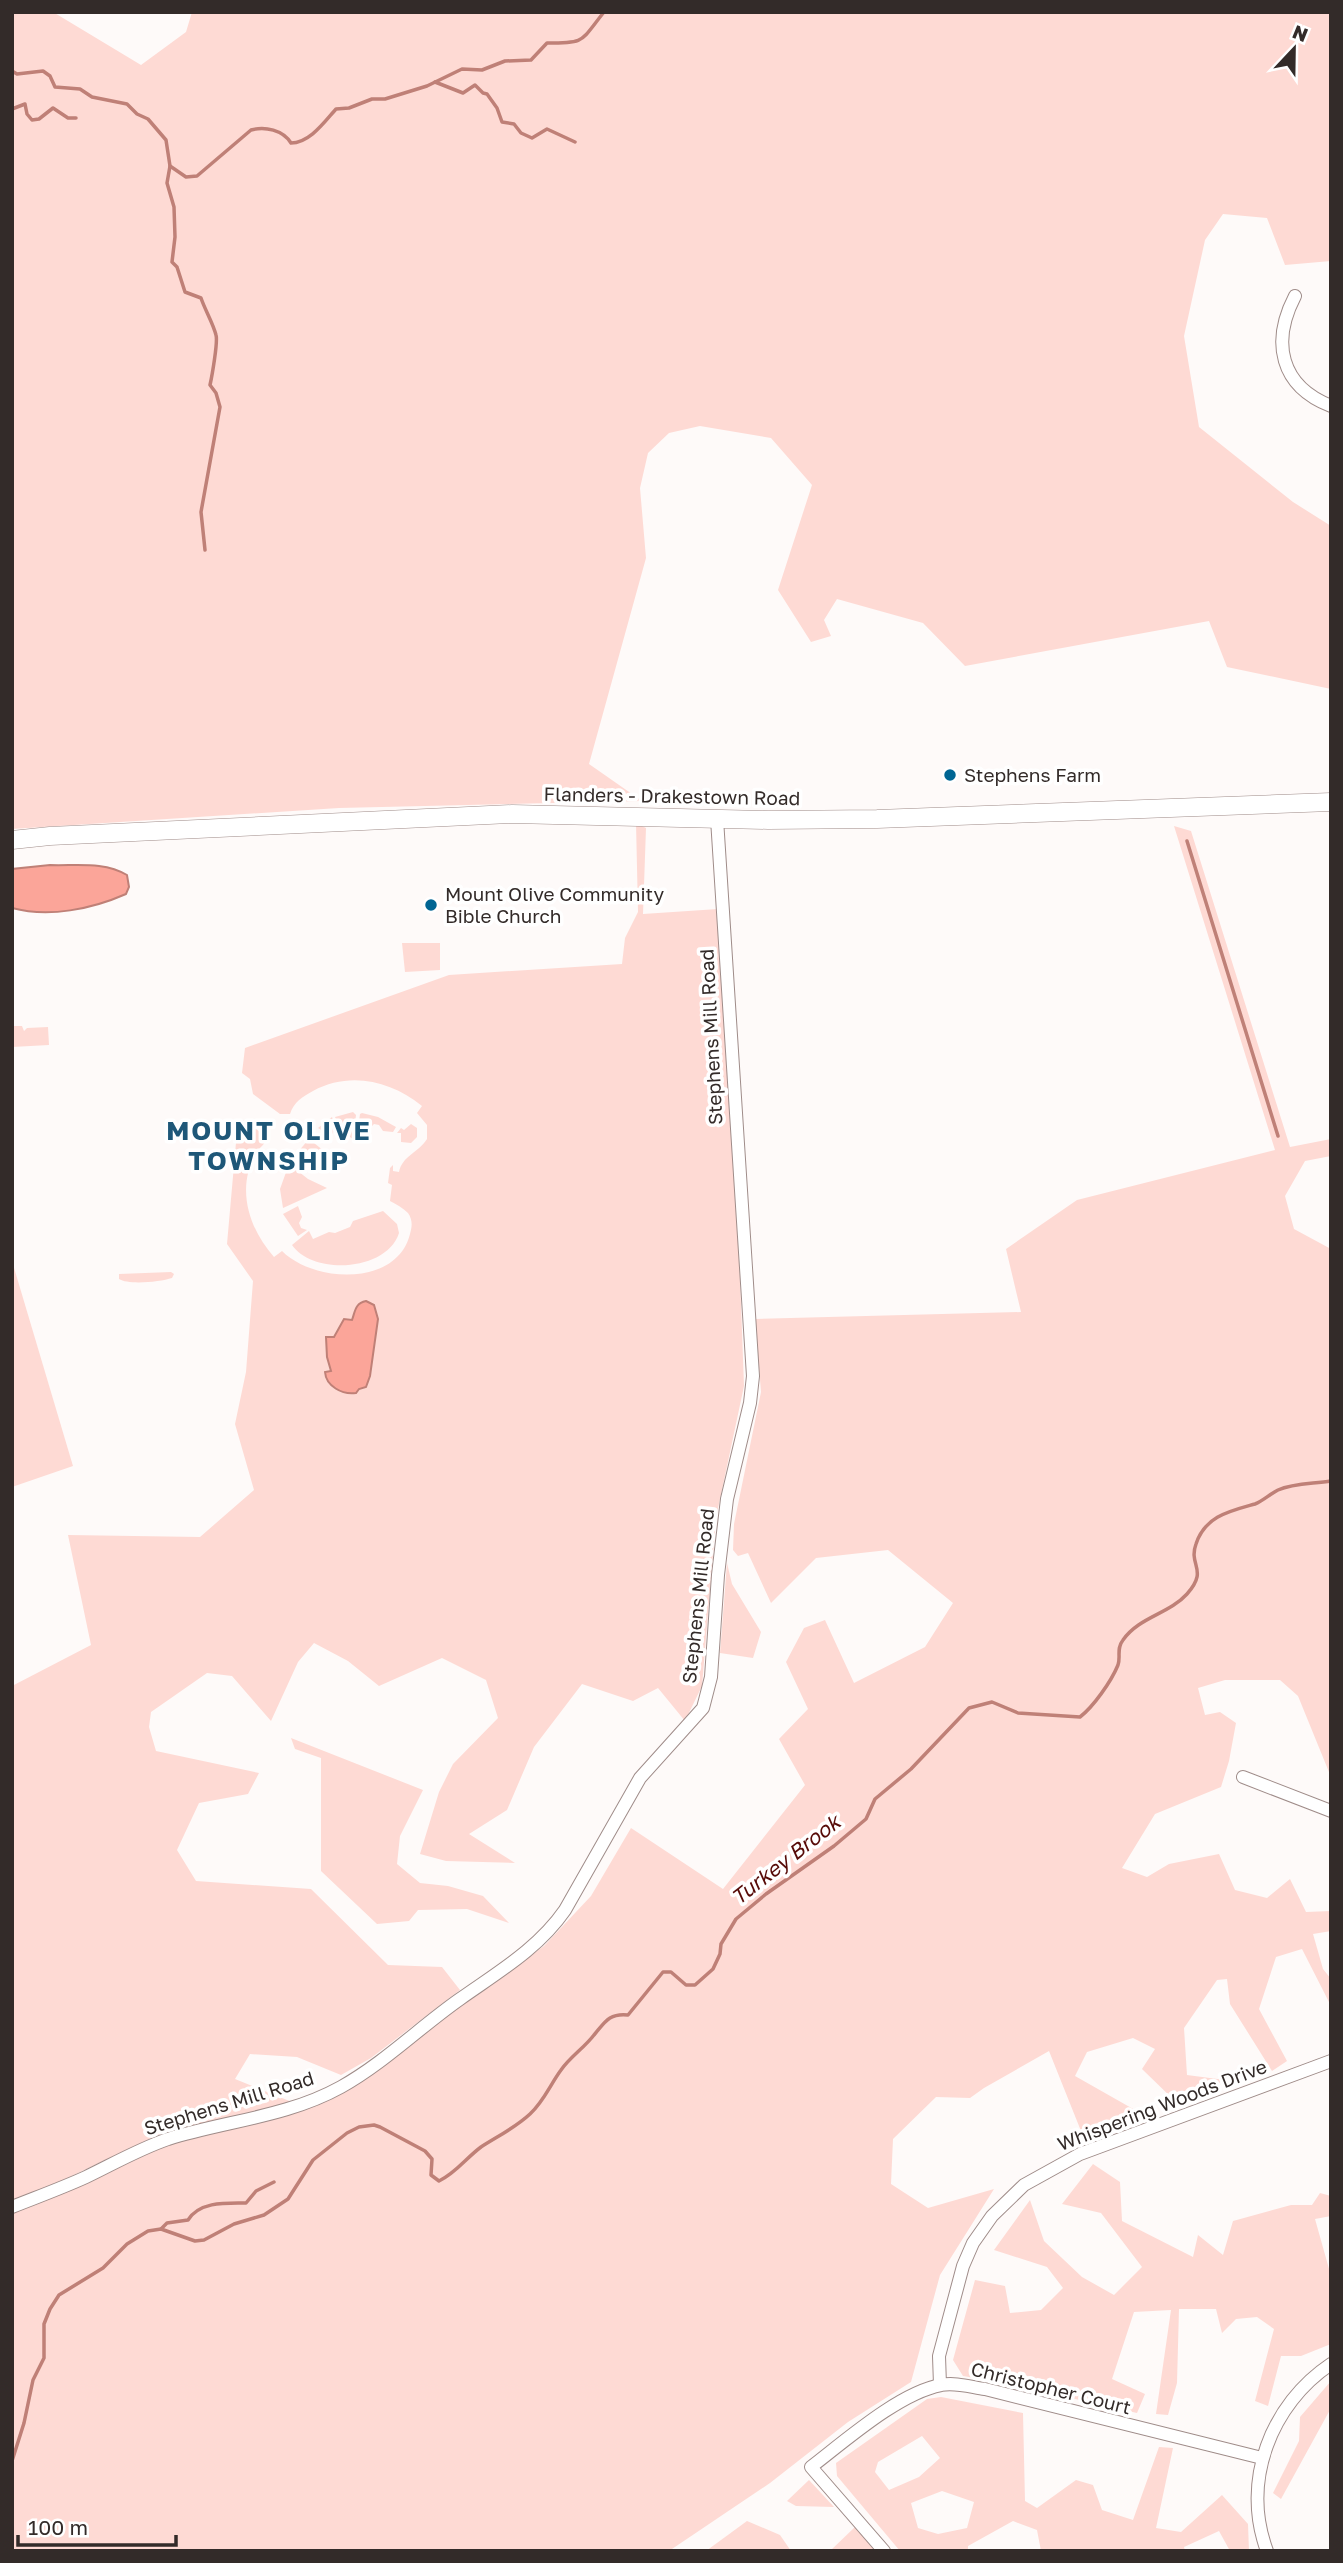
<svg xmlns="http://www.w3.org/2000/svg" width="1343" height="2563" viewBox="0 0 1343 2563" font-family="'Golos Text',sans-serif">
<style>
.green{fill:#fedad4;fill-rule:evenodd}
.water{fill:#fba599;stroke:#bf8077;stroke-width:2}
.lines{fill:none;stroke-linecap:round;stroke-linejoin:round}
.stream{stroke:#bf8077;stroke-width:3.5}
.street-casing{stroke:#9f8c89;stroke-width:14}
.secondary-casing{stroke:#9f8c89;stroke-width:19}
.street{stroke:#fff;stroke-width:12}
.secondary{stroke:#fff;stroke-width:18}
.poi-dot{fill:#006593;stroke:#fff;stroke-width:2.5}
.labels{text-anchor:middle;stroke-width:7;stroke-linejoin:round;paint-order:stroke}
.poi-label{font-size:19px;fill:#332b29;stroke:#fff;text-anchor:start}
.street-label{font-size:19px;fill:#332b29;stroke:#fff}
.water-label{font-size:21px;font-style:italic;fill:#570b08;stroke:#fff}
.district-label{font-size:26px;font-weight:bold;letter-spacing:2px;fill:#1e5778;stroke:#fff}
</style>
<rect width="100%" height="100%" fill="#fefaf9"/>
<g class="green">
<polygon points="12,12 53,12 141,65 186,32 192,12 1331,12 1331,261 1285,265 1267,218 1223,214 1205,240 1184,336 1199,427 1293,502 1331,526 1331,689 1227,667 1209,621 965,666 923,623 837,599 824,620 831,636 811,642 778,590 812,485 771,438 700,426 669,433 648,453 640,488 646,558 589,764 642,801 339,808 12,829"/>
<path d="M636,823L646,828L643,914L718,909L739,1250L744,1386L716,1518L702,1686L685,1721L658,1688L633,1701L582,1684L534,1747L507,1810L469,1834L515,1863L446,1861L420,1854L439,1792L453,1764L498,1718L486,1680L442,1658L379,1686L348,1661L314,1643L298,1662L271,1721L232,1676L207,1673L151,1712L149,1727L156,1751L259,1773L248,1794L199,1803L177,1850L196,1881L311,1889L388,1965L442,1967L460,1990L371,2058L341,2075L297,2057L250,2054L235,2079L292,2102L160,2134L57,2183L12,2201V1686L91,1645L68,1535L200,1537L254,1490L235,1424L246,1372L253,1281L227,1244L238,1120L248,1121L267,1139C264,1145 260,1147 257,1152C235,1187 249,1229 274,1257L282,1251C314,1283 397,1287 410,1234C412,1227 413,1220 408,1213C403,1208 396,1204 390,1201L392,1185L388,1183L390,1168L393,1165V1171L399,1172C402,1156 419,1152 427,1139V1125L417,1113L422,1106C391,1081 350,1071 313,1091C302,1097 294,1102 290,1114H280L253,1094L250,1079L242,1073L245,1048L449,975L622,964L625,938L638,912Z"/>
<polygon points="1174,826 1191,831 1290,1147 1331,1139 1331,1156 1305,1161 1285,1196 1294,1229 1331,1249 1331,1777 1298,1696 1280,1680 1225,1680 1198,1688 1205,1715 1220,1712 1236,1723 1229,1761 1221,1787 1155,1814 1122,1868 1147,1877 1169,1864 1219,1854 1235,1890 1267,1898 1290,1879 1306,1912 1331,1911 1331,1931 1313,1934 1323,1969 1331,1979 1331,2006 1302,1949 1276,1957 1259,2009 1287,2061 1272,2071 1230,2004 1227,1979 1217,1980 1184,2028 1187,2075 1225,2080 1177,2103 1142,2069 1155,2049 1133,2038 1087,2052 1075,2076 1142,2114 1081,2131 1049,2051 984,2088 970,2098 936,2097 893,2139 891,2184 928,2208 994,2189 940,2275 911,2382 848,2422 770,2483 669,2551 12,2551 12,2212 116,2165 179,2141 304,2108 466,2001 544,1946 591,1896 631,1828 723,1889 805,1785 779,1739 808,1709 786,1662 804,1628 825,1620 854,1683 925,1647 953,1603 888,1550 816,1558 771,1603 748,1553 738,1556 733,1550 734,1524 761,1392 755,1319 1021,1312 1006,1249 1077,1200 1275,1150"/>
<polygon points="402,943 440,943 440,970 405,972"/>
<polygon points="12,1026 22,1026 24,1031 27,1028 48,1027 49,1045 12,1047"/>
<polygon points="353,1112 356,1115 353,1139 341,1131 335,1117"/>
<polygon points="362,1113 378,1117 396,1127 393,1132 383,1131 379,1125 374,1124 369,1129 358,1128 360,1114"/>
<polygon points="332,1117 336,1127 331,1136 318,1128"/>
<polygon points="411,1124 417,1128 417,1137 411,1143 401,1142 401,1133 397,1133 401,1128 404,1130"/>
<polygon points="309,1139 329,1155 331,1161 327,1167 318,1168 297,1153"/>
<polygon points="289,1164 308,1179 327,1188 283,1208 280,1189"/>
<polygon points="298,1206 302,1217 299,1223 301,1228 307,1230 298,1236 283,1214"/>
<path d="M383,1211L397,1224L399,1233C387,1271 314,1276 292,1245L309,1231L313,1239L329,1232L335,1233L350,1227L353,1221Z"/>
<polygon points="12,1261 73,1466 12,1487"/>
<path d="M171,1272L174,1274L172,1278C160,1282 128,1285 119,1279V1274Z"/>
<polygon points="727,1563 732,1584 761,1632 753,1658 720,1653"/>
<polygon points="291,1738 423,1790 400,1836 397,1864 420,1883 448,1886 483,1896 509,1923 467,1909 418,1910 409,1921 377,1924 321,1871 321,1758 295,1749"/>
<polygon points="1093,2164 1120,2182 1122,2221 1193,2257 1198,2235 1223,2255 1233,2221 1291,2205 1312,2205 1320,2193 1331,2196 1331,2216 1315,2219 1331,2276 1331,2344 1301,2356 1281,2356 1268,2406 1255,2401 1274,2329 1257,2317 1236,2319 1222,2333 1216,2309 1179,2309 1177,2383 1168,2415 1156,2414 1171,2310 1134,2312 1112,2379 1145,2394 1137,2413 1005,2383 963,2376 953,2360 975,2280 1005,2286 1010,2313 1041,2310 1063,2288 1047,2267 994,2250 1030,2200 1044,2241 1082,2277 1114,2295 1142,2267 1101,2213 1062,2204"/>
<polygon points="1331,2381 1331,2408 1281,2499 1273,2493 1299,2441 1300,2417"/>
<path d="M941,2397L1023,2413L1025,2501L1037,2508L1076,2480L1093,2485L1102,2510L1133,2520L1159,2447L1173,2448L1156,2528L1181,2532L1222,2495L1248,2524L1249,2551H1230L1219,2531L1184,2547L1185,2551H1041L1037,2530L1013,2521L968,2546V2551H900L837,2476L836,2463L927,2399ZM922,2436L940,2458L919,2477L889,2490L875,2472L878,2462ZM942,2491L974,2502L967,2528L938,2534L918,2528L911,2503Z"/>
<polygon points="809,2480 834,2507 796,2506 787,2501"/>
<polygon points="747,2521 780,2535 791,2551 706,2551"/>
<polygon points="855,2527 876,2551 830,2551"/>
</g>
<g class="water">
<path d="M50,865C76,866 104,861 127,875L129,887L126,894C92,909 49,918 12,908V869Z"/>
<path d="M366,1301L374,1305L378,1319L370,1376L366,1387L359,1389L356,1393C342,1395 326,1386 325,1372L331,1371L327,1357L326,1337H334L344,1319L352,1320C355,1312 355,1303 366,1301Z"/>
</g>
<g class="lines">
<g class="stream">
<path d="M12,71L17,74L43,71L50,76L55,87L80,89L92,97L127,104L137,114L148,119L166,140L170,166L186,177L197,176L251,130C265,126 283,130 291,143C310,143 325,121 336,109L349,108L372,99H385L427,86L462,69L482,70L505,61L531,60L547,43C586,43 580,42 604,12"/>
<polyline points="435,82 463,93 475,85 483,93 487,94 497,108 502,122 514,124 521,133 532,138 547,129 575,142"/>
<polyline points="12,95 12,102"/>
<polyline points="12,109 25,104 27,114 32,120 39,119 53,108 68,118 76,118"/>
<path d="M170,166L167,183L174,207L175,237L172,262L177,267L185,292L201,298C205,310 213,323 216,335C218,342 212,376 210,385L216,393L220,407L201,512L205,550"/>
<polyline points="1187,841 1278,1136"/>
<path d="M161,2229L167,2223L188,2220C200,2201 227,2203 246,2203L256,2191L274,2182"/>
<path d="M12,2461L24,2423L33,2380L44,2358V2324L50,2309L59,2295L103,2268L127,2244L148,2231L161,2229L195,2241L204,2240L234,2224L264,2215L288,2199L313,2160L347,2133L359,2127L374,2125L380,2127L425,2151L432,2159L431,2175L439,2181C456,2173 466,2158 481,2147C498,2136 515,2128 530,2114C544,2101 550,2085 561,2070C570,2057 584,2048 594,2035C605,2022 609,2013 628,2015L663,1972H671L686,1985H695L713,1969L720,1954L721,1944L736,1919L766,1894L834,1846L866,1819L875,1799L911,1769L969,1708L992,1702L1018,1713L1080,1717C1093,1707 1111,1682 1118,1665C1121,1657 1116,1649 1123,1640C1139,1617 1169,1614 1187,1594C1209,1569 1188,1566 1196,1544C1205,1516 1230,1511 1255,1504C1263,1501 1270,1494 1278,1490C1294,1483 1313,1484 1331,1481"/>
</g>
<g class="street-casing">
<g id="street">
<path d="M1295,296C1271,342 1280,386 1331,406"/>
<polyline points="1243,1777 1331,1811"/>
<path d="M12,2207C37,2197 62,2188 86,2177C113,2164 139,2149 168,2139C225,2121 287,2117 341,2087C384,2063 420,2027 460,1999C498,1972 538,1949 565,1910L640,1778L703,1708L711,1677L718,1575L727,1499L750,1403L753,1376L717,819"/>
<polyline points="940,2385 939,2356 963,2266 973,2243 992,2216 1024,2185 1080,2154 1331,2061"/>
<path d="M884,2551L811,2467C845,2441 899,2393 941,2385C955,2382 971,2387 985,2389L1262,2458"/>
<path d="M1267,2551C1241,2481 1271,2404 1331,2364"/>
</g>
</g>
<g class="secondary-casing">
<polyline id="secondary" points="12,840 50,836 512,814 768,820 877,819 1331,802"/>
</g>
<use href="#street" class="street"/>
<use href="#secondary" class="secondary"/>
</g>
<g class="poi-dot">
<circle cx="950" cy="775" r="7"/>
<circle cx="431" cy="905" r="7"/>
</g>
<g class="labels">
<g class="poi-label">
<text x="964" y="782">Stephens Farm</text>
<text x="445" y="901">Mount Olive Community<tspan x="445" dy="22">Bible Church</tspan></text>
</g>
<g class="street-label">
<text transform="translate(672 796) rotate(1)" y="7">Flanders - Drakestown Road</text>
<text transform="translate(711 1037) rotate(-93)" y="7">Stephens Mill Road</text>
<text transform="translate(698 1596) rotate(-84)" y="7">Stephens Mill Road</text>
<text transform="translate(229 2103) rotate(-17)" y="7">Stephens Mill Road</text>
<text transform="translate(1162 2105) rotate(-21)" y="7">Whispering Woods Drive</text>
<text transform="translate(1051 2388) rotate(14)" y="7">Christopher Court</text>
</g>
<g class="water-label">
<text transform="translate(786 1860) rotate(-38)" y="7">Turkey Brook</text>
</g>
<g class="district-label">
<text x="269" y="1140">MOUNT OLIVE<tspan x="269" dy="30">TOWNSHIP</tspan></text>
</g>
</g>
<rect width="1343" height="2563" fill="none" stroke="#332b29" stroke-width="28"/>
<g transform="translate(1294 49) rotate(22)" stroke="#ffffff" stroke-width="5" paint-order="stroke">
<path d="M0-5L12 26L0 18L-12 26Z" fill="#332b29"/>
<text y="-10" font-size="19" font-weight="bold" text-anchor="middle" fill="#332b29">N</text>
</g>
<path d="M18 2535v10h158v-10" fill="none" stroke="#332b29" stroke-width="3.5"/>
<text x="28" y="2535" font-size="21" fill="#332b29" stroke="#ffffff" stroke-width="5" paint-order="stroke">100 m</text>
</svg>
